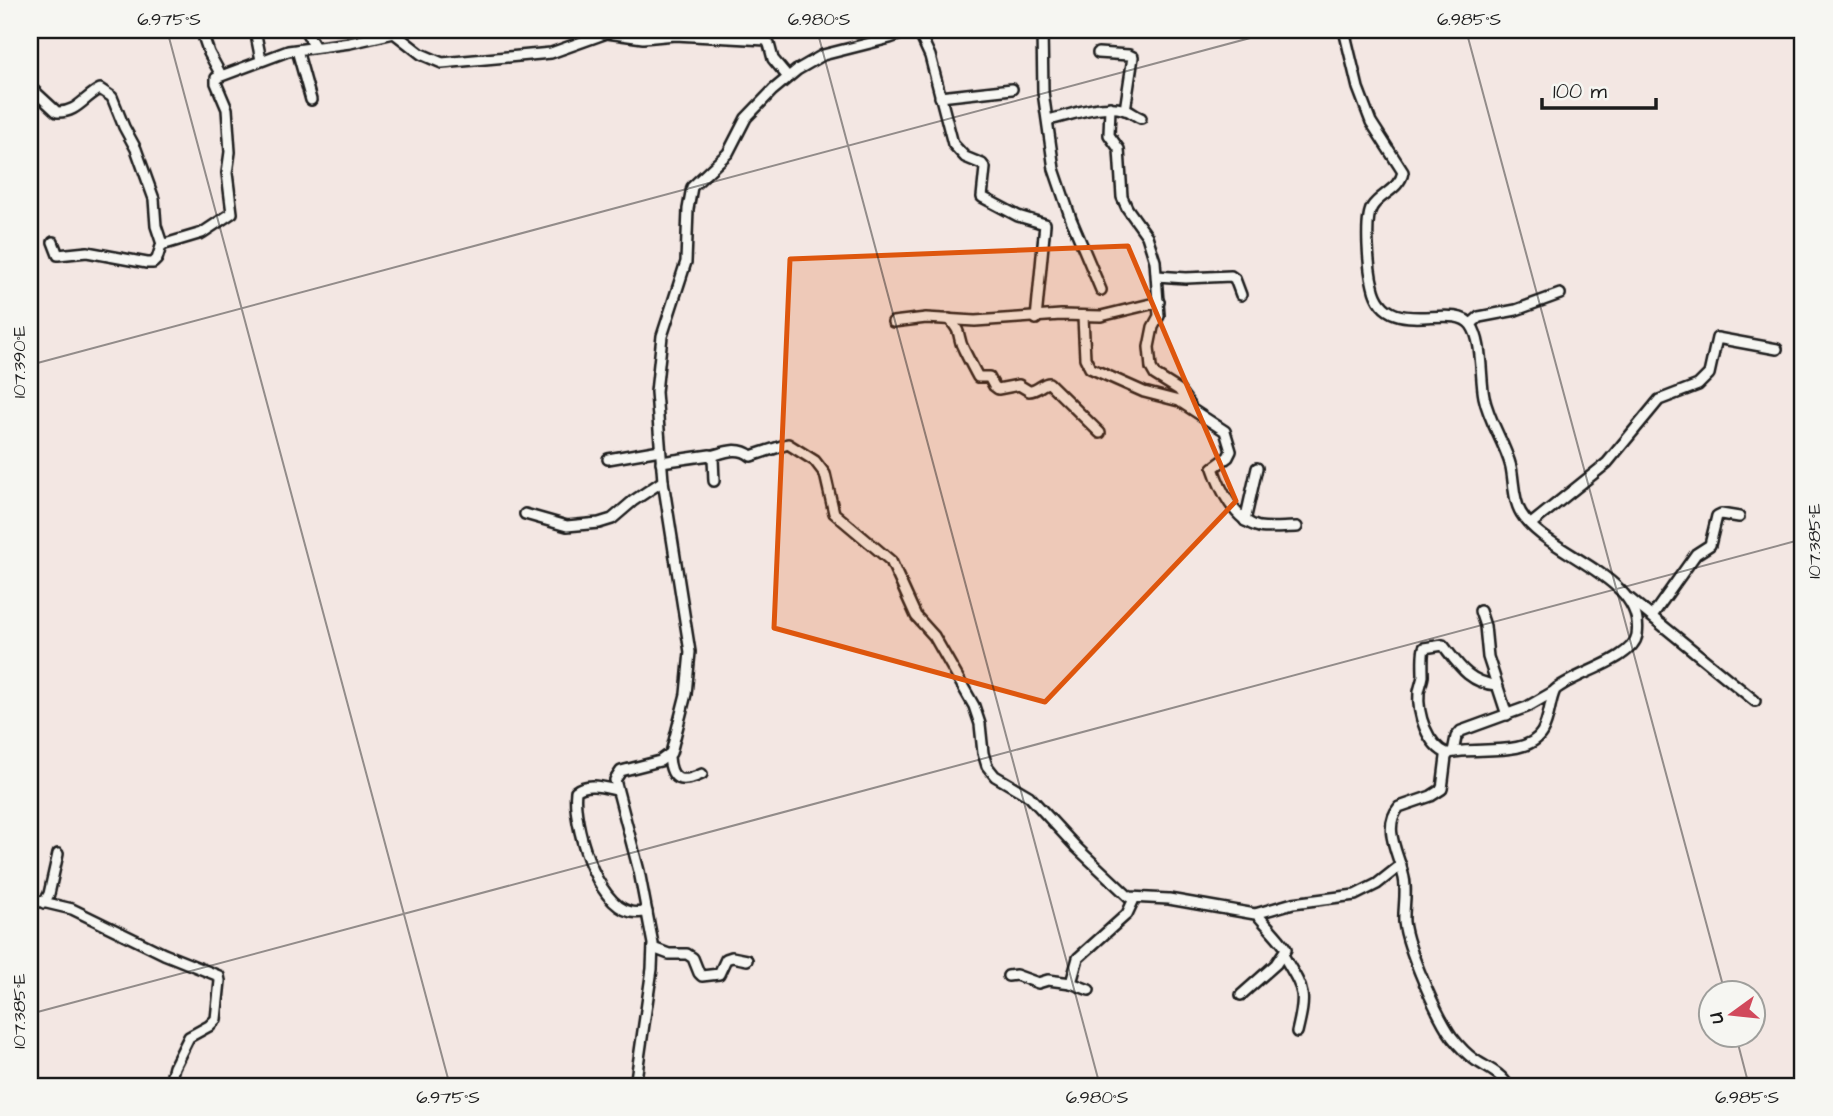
<svg xmlns="http://www.w3.org/2000/svg" width="1833" height="1116" viewBox="0 0 1833 1116" font-family="'Architects Daughter',sans-serif">
<style>
.lines{fill:none;stroke-linecap:round;stroke-linejoin:round}
.minor-casing{stroke:#1c1c1c;stroke-width:14}
.minor{stroke:#f6f6f2;stroke-width:9}
.marked{fill:#de560d;fill-opacity:0.2;stroke:#de560d;stroke-width:5;stroke-linejoin:round}
.ticks{fill:none;stroke:#1c1c1c;stroke-width:2;stroke-opacity:0.45}
.neatline{fill:none;stroke:#1c1c1c;stroke-width:2.5}
.ticks-label{font-size:18px;text-anchor:middle;fill:#1c1c1c}
</style>
<rect width="100%" height="100%" fill="#f3e7e3"/>
<filter id="ink" filterUnits="userSpaceOnUse"><feTurbulence type="fractalNoise" baseFrequency=".0143" numOctaves="2"/><feDisplacementMap in="SourceGraphic" scale="14" xChannelSelector="R" yChannelSelector="G"/><feConvolveMatrix kernelMatrix="1 2 1 2 8 2 1 2 1" color-interpolation-filters="sRGB"/></filter>
<g filter="url(#ink)">
<g class="lines">
<g class="minor-casing">
<g id="minor">
<polyline points="201,30 209,53 221,75"/>
<polyline points="255,30 261,60"/>
<polyline points="305,30 315,47"/>
<polyline points="918,30 930,56 953,144 965,157 982,164 985,168 982,197 1018,216 1045,224 1036,319"/>
<polyline points="1042,30 1043,92 1054,169 1071,219 1101,290"/>
<path d="M1344,30L1358,88L1371,122L1403,172C1400,189 1380,194 1372,207C1364,220 1369,271 1373,286C1385,342 1453,300 1471,325C1483,341 1480,378 1484,397C1489,422 1505,443 1511,467C1514,481 1513,500 1521,513C1546,555 1646,576 1637,635C1633,660 1574,673 1555,690C1549,702 1550,718 1542,732C1527,758 1475,746 1449,753L1446,757L1442,789L1431,796L1399,807C1382,827 1398,853 1403,874C1408,889 1403,907 1404,922C1407,948 1437,1016 1452,1037C1459,1046 1466,1054 1475,1060C1487,1068 1501,1073 1508,1086"/>
<polyline points="297,50 311,100"/>
<polyline points="1098,53 1129,55 1133,57 1125,110"/>
<path d="M30,87L57,112C77,113 84,97 100,89L112,97L124,127L136,149L154,199L156,226L161,241L165,244L202,233L232,213L227,173L230,152L227,109L216,83V78L288,51L350,43L394,33L421,54L442,63L551,53L607,33L643,38L675,35L766,40L769,44L773,59L788,77"/>
<polyline points="940,97 1012,89"/>
<polyline points="1110,107 1109,135 1119,149 1122,197 1127,208 1147,236 1155,261 1159,316 1153,327 1149,347 1151,368 1155,375 1179,390 1190,405"/>
<path d="M1048,120C1073,115 1101,102 1126,110C1132,112 1135,116 1141,118"/>
<polyline points="53,242 58,255 87,252 147,263 153,263 157,259 162,243"/>
<polyline points="1157,276 1186,278 1231,276 1235,279 1241,295"/>
<path d="M1083,317L1085,358L1090,368L1144,392L1179,401L1225,431L1231,451L1228,457L1213,468C1220,489 1235,521 1259,527C1271,529 1285,527 1297,527"/>
<path d="M949,319C964,335 956,336 964,350C969,360 973,368 978,377H989L994,386L998,389L1019,385L1029,391C1038,391 1042,383 1049,383L1100,433"/>
<polyline points="893,322 926,318 975,321 1061,315 1101,316 1159,302"/>
<polyline points="1471,324 1479,317 1516,310 1560,294"/>
<path d="M711,456C725,452 739,446 751,456L788,444L815,461L825,474L834,513L891,561L916,616L934,636L974,706L980,724L983,753L987,766L995,776L1029,796L1077,848L1129,897L1169,899L1255,914L1293,903L1355,895L1377,884L1401,865"/>
<polyline points="608,459 660,450"/>
<polyline points="661,462 710,455 713,458 714,481"/>
<polyline points="525,514 567,526 599,523 612,519 633,501 663,481"/>
<polyline points="1245,521 1257,468"/>
<polyline points="1531,524 1607,463 1659,400 1698,385 1709,374 1717,338 1777,349"/>
<polyline points="1630,599 1755,701"/>
<polyline points="1480,611 1485,626 1488,657 1507,715"/>
<polyline points="1652,616 1696,554 1710,545 1717,516 1721,514 1739,517"/>
<polyline points="1453,752 1456,737 1461,731 1527,707 1553,692"/>
<path d="M1448,754C1427,745 1417,714 1419,692C1420,686 1422,682 1423,676C1423,666 1422,657 1424,648L1443,645C1458,664 1469,683 1496,685"/>
<path d="M669,757C671,781 681,784 702,774"/>
<path d="M616,790C603,787 587,782 576,791C572,822 596,905 631,912C636,913 642,912 647,912"/>
<polyline points="30,899 72,909 164,954 219,976 220,981 216,1019 209,1026 189,1037 174,1067 169,1086"/>
<polyline points="44,903 49,894 58,854"/>
<polyline points="653,948 669,954 687,954 693,958 699,973 702,976 719,974 726,959 732,957 747,960"/>
<path d="M1283,955C1304,991 1307,991 1297,1032"/>
<polyline points="1008,976 1016,975 1038,983 1048,980 1071,983 1078,958 1127,914 1134,899"/>
<polyline points="1071,983 1089,990"/>
<path d="M1241,995L1276,964L1286,949C1283,942 1263,922 1257,914"/>
<polyline points="635,1086 652,969 653,944 639,871 615,780 621,771 660,761 671,753 686,694 690,652 663,481 656,392 662,336 686,262 688,209 692,187 728,153 746,118 773,90 797,70 823,55 890,38 912,30"/>
</g>
</g>
<use href="#minor" class="minor"/>
</g>
</g>
<path class="marked" d="M1128,246L1236,501L1045,702L774,628L790,259Z"/>
<path class="ticks" d="M167,30L450,1086M817,30L1100,1086M1466,30L1725,993M30,365L1280,30M30,1014L1803,539M1736,1036L1749,1086"/>
<rect width="1833" height="1116" fill="none" stroke="#f6f6f2" stroke-width="77"/>
<g transform="translate(1732 1014) rotate(255)"><circle r="33" fill="#f6f6f2" stroke="#9f9f9c" stroke-width="2"/>
<path d="M0-5L12 26L0 18L-12 26Z" fill="#d1495b"/>
<text y="-10" font-size="19" font-weight="bold" text-anchor="middle" fill="#1c1c1c">U</text>
</g>
<path d="M1542 98v10h114v-10" fill="none" stroke="#1c1c1c" stroke-width="3.5"/>
<text x="1553" y="98" font-size="21" fill="#1c1c1c" stroke="#f6f6f2" stroke-width="5" paint-order="stroke">100 m</text>
<rect x="38" y="38" width="1756" height="1040" class="neatline"/>
<g class="ticks-label">
<text x="169" y="25">6.975°S</text>
<text x="819" y="25">6.980°S</text>
<text x="1469" y="25">6.985°S</text>
<text transform="translate(19 362) rotate(-90)" y="6">107.390°E</text>
<text transform="translate(1814 541) rotate(-90)" y="6">107.385°E</text>
<text transform="translate(19 1011) rotate(-90)" y="6">107.385°E</text>
<text x="448" y="1103">6.975°S</text>
<text x="1097" y="1103">6.980°S</text>
<text x="1747" y="1103">6.985°S</text>
</g>
</svg>
